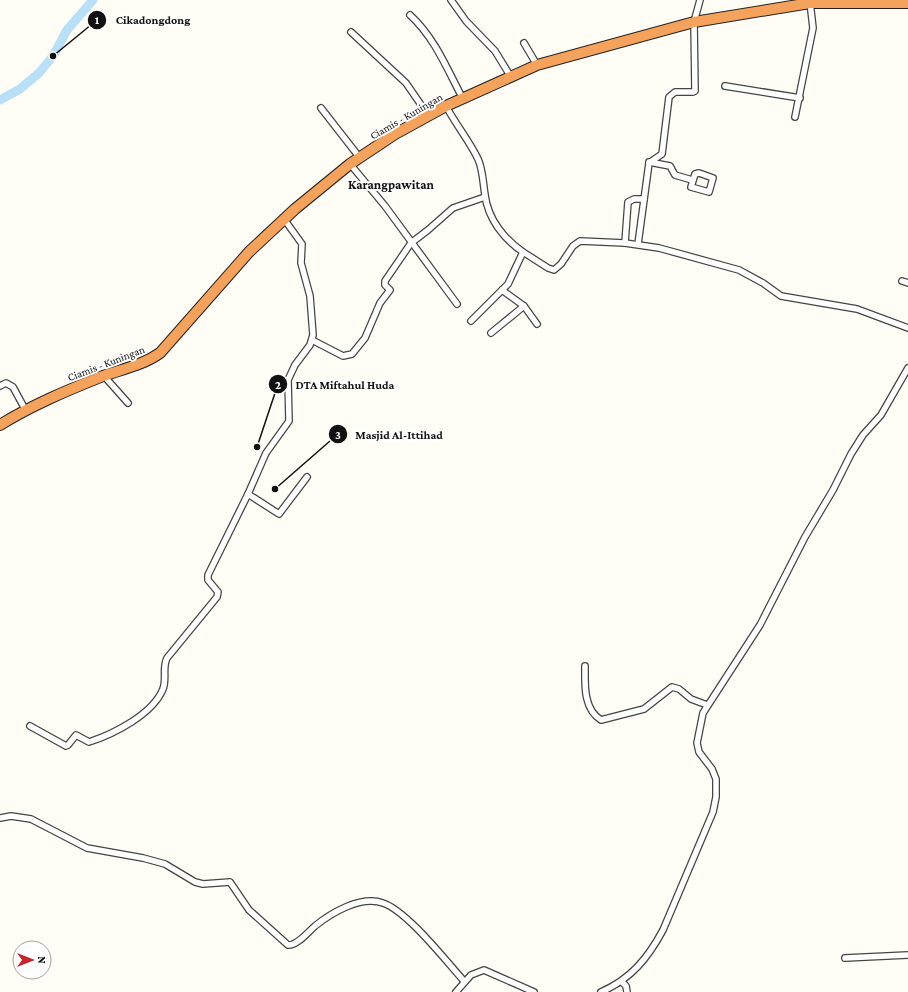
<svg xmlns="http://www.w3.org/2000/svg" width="908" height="992" viewBox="0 0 908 992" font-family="'Crimson Pro',serif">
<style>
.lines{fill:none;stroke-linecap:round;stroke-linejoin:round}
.river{stroke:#b9e0f7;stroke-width:9}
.street-casing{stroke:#444;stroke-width:8}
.highway-casing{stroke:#222;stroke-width:12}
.street{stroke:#fff;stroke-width:5.5}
.highway{stroke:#f5a25d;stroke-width:10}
.labels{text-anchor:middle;stroke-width:4;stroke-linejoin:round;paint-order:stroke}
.street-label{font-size:11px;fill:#111;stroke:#fff}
.quarter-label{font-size:13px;font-weight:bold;fill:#111;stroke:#fff}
.leader{fill:none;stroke:#111;stroke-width:1.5}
.callout-dot{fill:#111;stroke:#fff;stroke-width:1.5}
.mark-label{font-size:12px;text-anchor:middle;font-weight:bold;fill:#fff}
.callout-label{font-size:12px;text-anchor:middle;font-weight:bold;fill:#111;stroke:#fff;stroke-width:4;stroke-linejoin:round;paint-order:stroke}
</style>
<rect width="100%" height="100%" fill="#fffdf5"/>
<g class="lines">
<polyline class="river" points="0,100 20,89 39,73 53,56 67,30 93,0"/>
<g class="street-casing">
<g id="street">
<polyline points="451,0 466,21 495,51 511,77"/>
<path d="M410,15C435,38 447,69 463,99"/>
<polyline points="351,32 406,83 428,115"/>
<polyline points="524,43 537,65"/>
<polyline points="725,86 800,98"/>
<path d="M446,106C456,125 469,140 478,159C483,170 483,183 485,195C488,219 504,239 523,252L508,284L471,321"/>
<polyline points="321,108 360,158"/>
<polyline points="795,117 813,28 810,2"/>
<polyline points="649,162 670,166 675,175 692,180"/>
<polyline points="350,164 385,206 457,304"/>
<polygon points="699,173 713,178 709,192 691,187 695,174"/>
<polyline points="625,243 628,202 634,199 644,199"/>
<polyline points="638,244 649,163 662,154 669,97 675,92 693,92 695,91 694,22 700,0"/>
<polyline points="523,252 548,268 554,270 561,264 573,246 580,241 625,243 659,248 739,270 763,283 781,296 857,309 908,328"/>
<polyline points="902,281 908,283"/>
<polyline points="524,306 537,324"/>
<polyline points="491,333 524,306 502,290"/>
<polyline points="312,340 343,356 352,354 365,338 380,303 390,290 385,285 385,281 411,243 428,230 453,208 485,197"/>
<polyline points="104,376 128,403"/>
<polyline points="0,386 6,383 13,387 26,411"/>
<polyline points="248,494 279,514 307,477"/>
<path d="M585,666C585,684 583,709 601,720L644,709L672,687L679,689L691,699L707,705"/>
<path d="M30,726L66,746L68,745L76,735L89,742C114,734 153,714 163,689C167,678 162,668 167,658L217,597L218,592L208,580V575L248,494L266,453L289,421L288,380L295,365L310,345L313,335L310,296L301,263L302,244L284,219"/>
<path d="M0,818L11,816L31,819L87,848L143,858L165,864L195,882L203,884L230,882L249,910L288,945C297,946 308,932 315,926C331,913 361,895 383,903C407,911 446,961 464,981"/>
<polyline points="845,958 908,955"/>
<polyline points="622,982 626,986 627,992"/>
<polyline points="456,992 471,975 484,970 534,992"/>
<path d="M601,992C631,979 648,958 663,930L713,812L716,797V779L712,769L699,752L697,743L703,713L760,625L805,537L833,490L851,454L863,435L881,415L908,368"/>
</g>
</g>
<g class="highway-casing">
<path id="highway" d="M0,425C32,405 68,390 103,376C123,369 143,365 160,353L249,252L295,209L350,164L395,134L446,106L537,65L694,22L810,3H908"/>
</g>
<use href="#street" class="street"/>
<use href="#highway" class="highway"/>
</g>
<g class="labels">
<g class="street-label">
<text transform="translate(406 116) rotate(-30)" y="4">Ciamis - Kuningan</text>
<text transform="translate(106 363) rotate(-21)" y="4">Ciamis - Kuningan</text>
</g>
<g class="quarter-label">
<text x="391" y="189">Karangpawitan</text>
</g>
</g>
<path class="leader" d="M53 56L97 20M257 447L278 384M275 489L338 434"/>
<g class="callout-dot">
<circle cx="53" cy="56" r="4"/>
<circle cx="257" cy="447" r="4"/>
<circle cx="275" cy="489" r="4"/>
<circle cx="97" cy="20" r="10"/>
<circle cx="278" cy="384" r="10"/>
<circle cx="338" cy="434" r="10"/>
</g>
<g class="mark-label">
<text x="97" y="24">1</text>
<text x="278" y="389">2</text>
<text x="338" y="439">3</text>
</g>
<g class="callout-label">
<text x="153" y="24">Cikadongdong</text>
<text x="345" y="389">DTA Miftahul Huda</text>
<text x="399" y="439">Masjid Al-Ittihad</text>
</g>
<g transform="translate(32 960) rotate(90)"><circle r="19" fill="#ffffff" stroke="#a0a0a0"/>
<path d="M0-3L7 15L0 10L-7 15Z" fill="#c4262e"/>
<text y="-6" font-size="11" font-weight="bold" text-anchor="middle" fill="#111111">N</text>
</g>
</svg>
